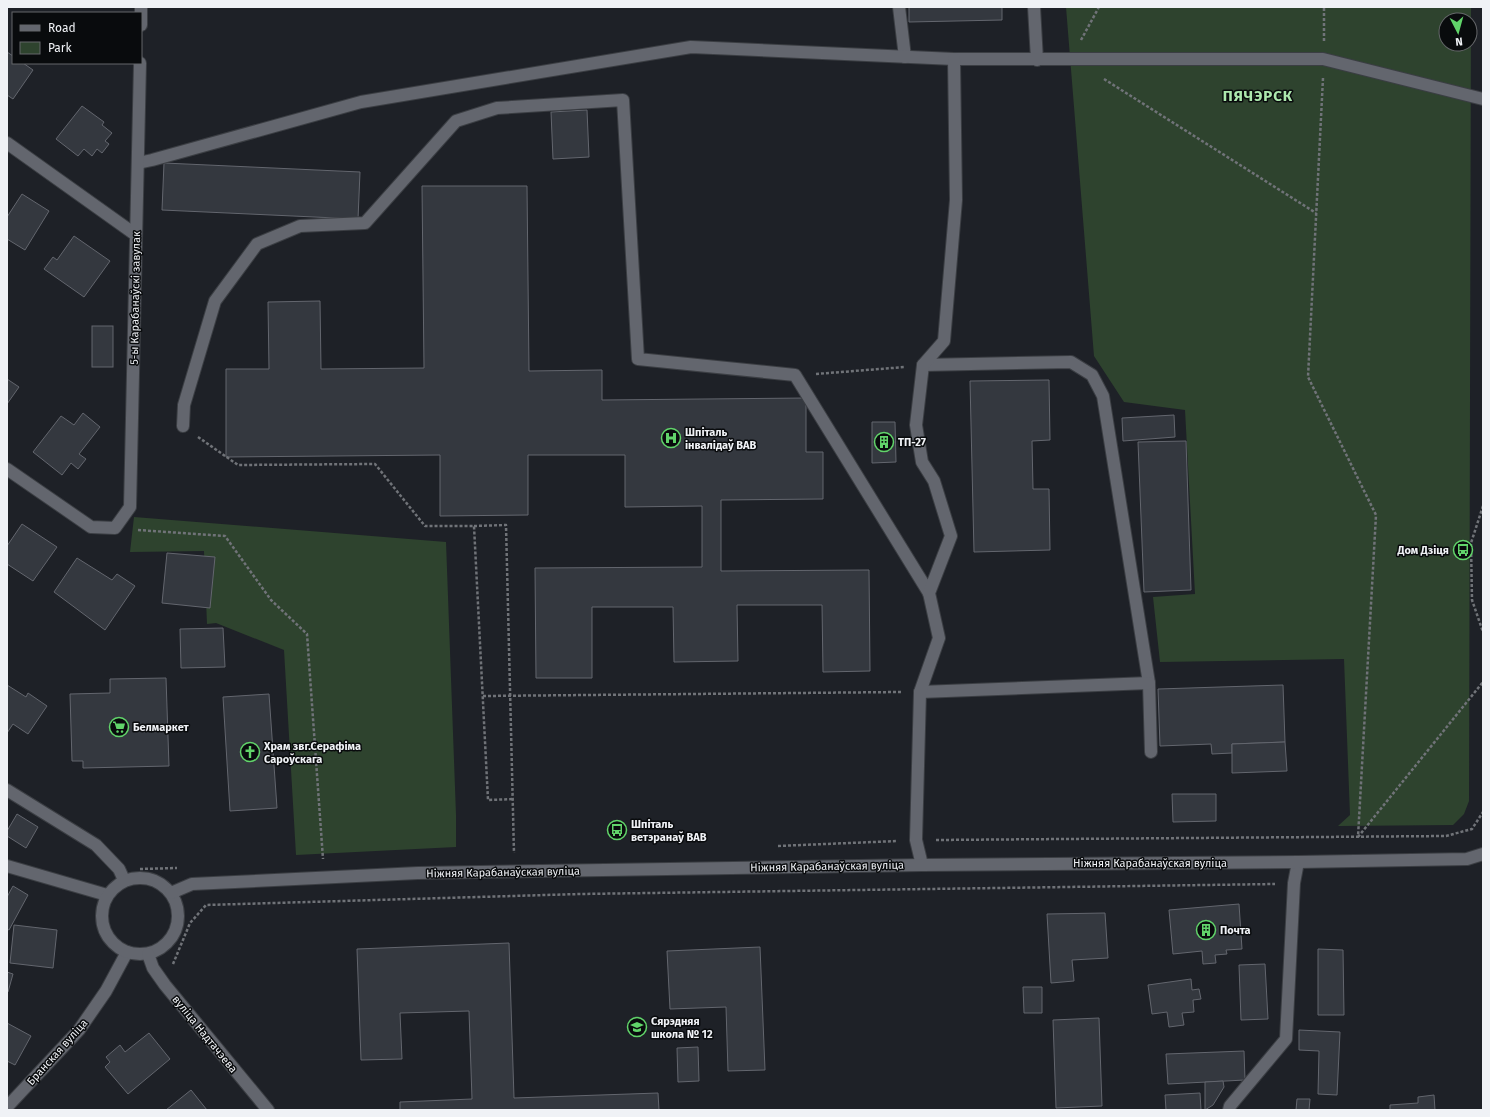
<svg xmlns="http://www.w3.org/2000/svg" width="1490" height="1117" viewBox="0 0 1490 1117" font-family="'Fira Sans',sans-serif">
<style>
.green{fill:#2e432e;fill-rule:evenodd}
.building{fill:#34383f;stroke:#63666e}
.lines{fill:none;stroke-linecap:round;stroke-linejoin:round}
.lane-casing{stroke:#3b3e43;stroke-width:14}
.street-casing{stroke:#3b3e43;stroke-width:14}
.secondary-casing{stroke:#3b3e43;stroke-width:14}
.path{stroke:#707378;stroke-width:2.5;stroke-dasharray:3 2;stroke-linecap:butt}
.lane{stroke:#63666e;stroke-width:12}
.street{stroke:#63666e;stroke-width:12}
.secondary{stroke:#63666e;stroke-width:12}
.labels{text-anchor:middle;stroke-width:3;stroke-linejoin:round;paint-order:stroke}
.street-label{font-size:11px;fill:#f0f2f6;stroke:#090b0d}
.poi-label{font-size:11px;font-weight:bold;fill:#f0f2f6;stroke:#090b0d;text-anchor:start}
.district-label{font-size:15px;font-weight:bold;letter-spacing:1px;fill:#ace7ad;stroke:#090b0d}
</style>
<rect width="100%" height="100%" fill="#1e2127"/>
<g class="green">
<path d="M1066,7H1471L1469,801L1464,814L1453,825L1338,826L1350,815L1344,659L1160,662L1153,597L1195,594L1185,410L1124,402L1094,356ZM1446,20H1470V44H1446Z"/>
<polygon points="134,517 446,542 456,815 456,847 296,855 284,650 216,623 207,624 204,551 130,552"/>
</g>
<g class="building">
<polygon points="909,7 1002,7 1002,20 909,22"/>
<polygon points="7,52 13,56 13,63 23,63 33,70 13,99 7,95"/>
<polygon points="82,106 104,122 102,125 112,133 105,141 109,144 102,153 97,149 92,156 84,149 78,156 56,139"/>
<polygon points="587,110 589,157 553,159 551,112"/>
<polygon points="164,163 360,172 358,219 162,210"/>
<polygon points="422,186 527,186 529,371 602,370 602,400 806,398 806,452 823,452 823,499 721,500 721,571 869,570 870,671 823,672 822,605 737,605 738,661 674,662 673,607 592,607 592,678 536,678 535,568 702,567 702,506 625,507 625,455 528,455 528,515 440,516 440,455 226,457 226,369 269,369 268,302 320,301 321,369 424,368"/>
<polygon points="22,194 49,211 25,250 7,239 7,217"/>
<polygon points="74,236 110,261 84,297 44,269 53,257 57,260"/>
<rect x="92" y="326" width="21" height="41"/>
<polygon points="7,379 19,387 7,404"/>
<polygon points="1049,380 1050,440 1032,441 1033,489 1049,489 1050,550 974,552 970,381"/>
<polygon points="83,413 100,427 79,454 86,459 78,469 71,463 62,475 33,452 61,416 74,425"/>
<polygon points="1174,415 1175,437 1123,441 1122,418"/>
<polygon points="872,422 895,422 896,462 872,463"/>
<polygon points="1186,441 1191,590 1144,592 1138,442"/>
<polygon points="22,524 57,547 33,581 7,564 7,546"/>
<polygon points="167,553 215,557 210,608 162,603"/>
<polygon points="77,558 112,580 117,574 135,586 105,630 54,592"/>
<polygon points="223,628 225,667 181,668 180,629"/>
<polygon points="166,678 169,766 83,768 83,761 72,761 70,694 110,693 110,679"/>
<polygon points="7,685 26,697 28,693 47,706 28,734 13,724 7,733"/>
<polygon points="1283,685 1285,742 1232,744 1232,753 1212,754 1211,744 1160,746 1158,689"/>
<polygon points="269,694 277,808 230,811 223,697"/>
<polygon points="1285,742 1287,771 1232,773 1232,744"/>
<polygon points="1172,794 1216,794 1216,821 1173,822"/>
<polygon points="17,814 38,827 26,848 7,836 7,831"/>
<polygon points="13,886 28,895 9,930 7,929 7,897"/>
<polygon points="1239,904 1242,949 1226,950 1227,954 1215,955 1216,963 1203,964 1202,951 1173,954 1169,910"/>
<polygon points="1105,913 1108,958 1072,960 1074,981 1051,983 1047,914"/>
<polygon points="14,925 57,930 53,968 10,963"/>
<polygon points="509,943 514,1098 658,1093 659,1110 400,1110 400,1102 472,1099 469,1011 400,1013 402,1059 361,1060 357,949"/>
<polygon points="760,947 765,1070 728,1071 726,1007 670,1009 667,951"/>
<polygon points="1318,949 1343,950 1344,1015 1318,1015"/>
<polygon points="1265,964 1268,1019 1241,1020 1239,965"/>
<polygon points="7,972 13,974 8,992 7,992"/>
<polygon points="1191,979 1192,990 1199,989 1201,999 1193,1000 1194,1012 1182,1013 1184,1025 1169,1027 1167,1012 1152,1014 1148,985"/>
<polygon points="1023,987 1042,987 1042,1013 1024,1013"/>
<polygon points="1099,1018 1102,1106 1056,1108 1053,1020"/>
<polygon points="7,1023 31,1036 15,1065 7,1061"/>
<polygon points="1299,1030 1340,1032 1337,1095 1318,1094 1319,1051 1299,1050"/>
<polygon points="149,1033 170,1059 128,1094 105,1067 110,1062 106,1057 120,1045 125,1052"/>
<polygon points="698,1047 699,1081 678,1082 677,1048"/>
<polygon points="1244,1051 1245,1080 1168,1084 1166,1054"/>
<polygon points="1223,1081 1224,1087 1213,1105 1205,1110 1205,1082"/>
<polygon points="191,1090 207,1110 166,1110"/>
<polygon points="1200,1093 1201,1110 1166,1110 1165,1095"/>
<polygon points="1434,1095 1435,1110 1442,1110 1390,1110 1390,1105 1418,1103 1418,1097"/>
<polygon points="1297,1099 1310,1099 1309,1110 1296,1110"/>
</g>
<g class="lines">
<g class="lane-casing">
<g id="lane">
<polyline points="899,7 905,57"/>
<polyline points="1034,7 1037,60"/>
<polyline points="138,163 152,160 361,102 691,47 954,59 1323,59 1483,99"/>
<polyline points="923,365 1071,362 1092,375 1103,396 1149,683 1151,752"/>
<polyline points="183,426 184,405 215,301 257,244 300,226 365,223 456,121 497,108 623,100 638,359 795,375 929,593"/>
<polyline points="920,692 1149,683"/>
<polyline points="922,865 916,840 920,692 939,638 929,593 951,536 934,481 922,462 916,425 923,365 944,341 956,200 954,59"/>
</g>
</g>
<g class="street-casing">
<g id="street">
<polyline points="141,25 141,7"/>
<polyline points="7,143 136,235"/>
<polyline points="7,469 91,527 115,528 130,507 140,63"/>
<polyline points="7,866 107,895"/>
<polyline points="7,1107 79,1030 106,991 127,952"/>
<polyline points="1229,1110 1230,1106 1286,1039 1294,883 1298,862"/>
</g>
</g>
<g class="secondary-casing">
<g id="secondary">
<polyline points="7,790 96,845 119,869 124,880"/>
<circle cx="140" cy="916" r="38"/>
<polyline points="171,893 192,884 418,873 922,865 1298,862 1467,859 1483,854"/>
<polyline points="148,954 153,968 165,985 268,1110"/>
</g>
</g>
<g class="path">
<polyline points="1081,40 1099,7"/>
<polyline points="1324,41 1324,7"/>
<polyline points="1323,78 1308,377 1376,515 1358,837"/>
<polyline points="1104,79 1316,213"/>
<polyline points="816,374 905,367"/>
<polyline points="198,437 238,465 375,464 425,526 474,526 488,800 514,799"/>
<polyline points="1483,506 1471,543 1472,600 1483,632"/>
<polyline points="474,526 506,525 514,853"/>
<polyline points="138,530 225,536 271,600 307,634 323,859"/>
<polyline points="483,696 901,692"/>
<polyline points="1358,837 1483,682"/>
<polyline points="936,840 1446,836 1472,829 1483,812"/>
<polyline points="778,846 897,841"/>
<polyline points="140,869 177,868"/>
<polyline points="173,964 190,923 206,905 580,894 1275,884"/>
</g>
<use href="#lane" class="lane"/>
<use href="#street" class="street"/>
<use href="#secondary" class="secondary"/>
</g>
<defs>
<g id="hospital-ring" transform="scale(1)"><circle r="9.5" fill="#090b0d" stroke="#61d46a" stroke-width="1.5"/><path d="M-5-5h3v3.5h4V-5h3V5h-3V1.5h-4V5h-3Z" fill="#61d46a"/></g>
<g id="building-ring" transform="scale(1)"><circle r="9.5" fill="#090b0d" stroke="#61d46a" stroke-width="1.5"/><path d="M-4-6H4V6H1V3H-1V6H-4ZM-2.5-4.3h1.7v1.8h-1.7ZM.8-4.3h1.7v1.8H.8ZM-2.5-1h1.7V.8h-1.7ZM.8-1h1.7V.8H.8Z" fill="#61d46a"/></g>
<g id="bus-ring" transform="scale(1)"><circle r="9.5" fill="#090b0d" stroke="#61d46a" stroke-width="1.5"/><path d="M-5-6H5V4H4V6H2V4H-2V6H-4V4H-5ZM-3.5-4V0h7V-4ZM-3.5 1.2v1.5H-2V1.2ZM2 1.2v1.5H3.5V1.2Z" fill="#61d46a"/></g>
<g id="supermarket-ring" transform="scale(1)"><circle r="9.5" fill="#090b0d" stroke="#61d46a" stroke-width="1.5"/><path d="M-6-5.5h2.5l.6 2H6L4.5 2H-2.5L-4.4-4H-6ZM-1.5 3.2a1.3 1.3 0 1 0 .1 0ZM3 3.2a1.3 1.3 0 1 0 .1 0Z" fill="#61d46a"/></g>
<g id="church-ring" transform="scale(1)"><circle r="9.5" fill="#090b0d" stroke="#61d46a" stroke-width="1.5"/><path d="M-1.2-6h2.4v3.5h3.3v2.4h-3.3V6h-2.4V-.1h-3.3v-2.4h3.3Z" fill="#61d46a"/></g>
<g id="school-ring" transform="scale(1)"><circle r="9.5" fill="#090b0d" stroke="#61d46a" stroke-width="1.5"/><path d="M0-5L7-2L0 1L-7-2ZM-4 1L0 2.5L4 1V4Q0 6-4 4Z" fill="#61d46a"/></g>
</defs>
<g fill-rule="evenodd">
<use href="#hospital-ring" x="671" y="438"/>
<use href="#building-ring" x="884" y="442"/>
<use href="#bus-ring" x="1463" y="550"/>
<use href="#supermarket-ring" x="119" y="727"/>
<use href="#church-ring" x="250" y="752"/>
<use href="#bus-ring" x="617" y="830"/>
<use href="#building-ring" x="1206" y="930"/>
<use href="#school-ring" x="637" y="1027"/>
</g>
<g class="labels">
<g class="street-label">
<text transform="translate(135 298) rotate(-89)" y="4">5-ы Карабанаўскі завулак</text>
<text x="1150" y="867">Ніжняя Карабанаўская вуліца</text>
<text transform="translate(827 866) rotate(-1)" y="4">Ніжняя Карабанаўская вуліца</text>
<text transform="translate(503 872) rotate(-1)" y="4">Ніжняя Карабанаўская вуліца</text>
<text transform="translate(205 1034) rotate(51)" y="4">вуліца Надтачэева</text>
<text transform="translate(57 1052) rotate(-48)" y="4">Бранская вуліца</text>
</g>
<g class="poi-label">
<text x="685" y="436">Шпіталь<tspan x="685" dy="13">інвалідаў ВАВ</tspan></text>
<text x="898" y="446">ТП-27</text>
<text x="1449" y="554" text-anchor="end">Дом Дзіця</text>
<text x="133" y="731">Белмаркет</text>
<text x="264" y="750">Храм звг.Серафіма<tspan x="264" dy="13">Сароўскага</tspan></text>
<text x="631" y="828">Шпіталь<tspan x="631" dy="13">ветэранаў ВАВ</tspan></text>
<text x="1220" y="934">Почта</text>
<text x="651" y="1025">Сярэдняя<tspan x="651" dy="13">школа № 12</tspan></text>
</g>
<g class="district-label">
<text x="1258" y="101">ПЯЧЭРСК</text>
</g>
</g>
<rect width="1490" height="1117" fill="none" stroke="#f0f2f6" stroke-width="16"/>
<rect x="12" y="12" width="130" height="52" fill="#090b0d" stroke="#65676a"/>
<rect x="20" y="25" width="20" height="6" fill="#63666e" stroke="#65676a"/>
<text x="48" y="32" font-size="12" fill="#f0f2f6">Road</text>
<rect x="20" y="42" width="20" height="12" fill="#2e432e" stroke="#65676a"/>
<text x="48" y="52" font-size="12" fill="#f0f2f6">Park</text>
<g transform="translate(1458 32) rotate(174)"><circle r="19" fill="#090b0d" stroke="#65676a"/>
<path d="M0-3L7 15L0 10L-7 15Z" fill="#61d46a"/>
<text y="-6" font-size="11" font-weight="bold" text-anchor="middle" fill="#f0f2f6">N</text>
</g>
</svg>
